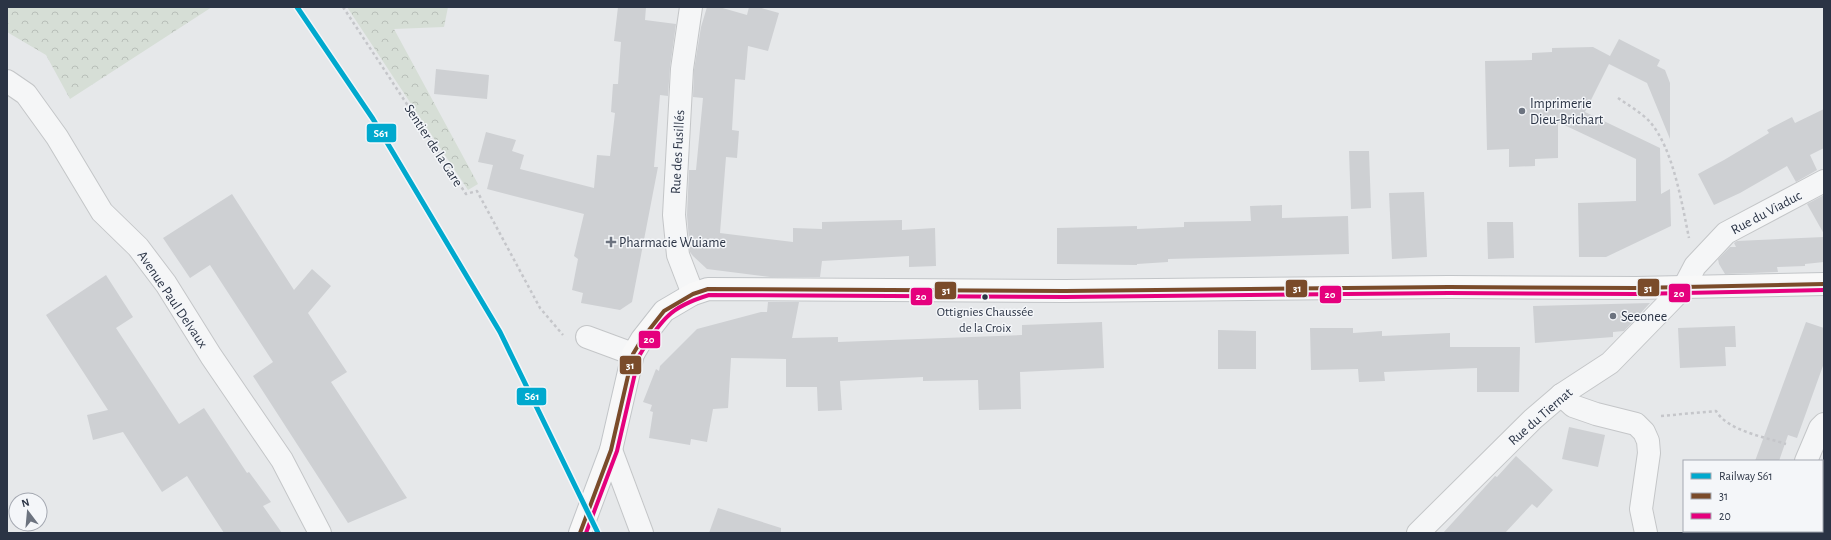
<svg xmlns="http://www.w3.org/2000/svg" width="1831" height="540" viewBox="0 0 1831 540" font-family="'Alegreya Sans',sans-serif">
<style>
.forest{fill:url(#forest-crowns)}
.building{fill:#ced0d3}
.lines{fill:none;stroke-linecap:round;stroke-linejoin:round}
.minor-casing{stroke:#c4c6c8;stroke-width:24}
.major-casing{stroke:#c2c5c8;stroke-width:24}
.path{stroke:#c5c6ca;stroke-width:2.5;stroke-dasharray:3 3;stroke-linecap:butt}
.minor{stroke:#f5f6f7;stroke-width:22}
.major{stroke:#f8f8f8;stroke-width:22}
.bus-1-casing{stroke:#f4f6f9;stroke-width:7}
.bus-2-casing{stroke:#f4f6f9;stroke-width:7}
.bus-1{stroke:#7a4b2a;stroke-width:4}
.bus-2{stroke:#e5007d;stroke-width:4}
.rail-1-casing{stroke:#f4f6f9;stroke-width:8}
.rail-1{stroke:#00a9ce;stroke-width:5}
.poi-dot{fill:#6c737f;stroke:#f4f6f9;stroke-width:1.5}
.bus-dot{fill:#2b3445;stroke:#f4f6f9;stroke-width:1.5}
.labels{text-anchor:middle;stroke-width:3;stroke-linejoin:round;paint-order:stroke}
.bus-label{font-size:13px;fill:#2b3445;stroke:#f4f6f9}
.poi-label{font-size:14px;fill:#2b3445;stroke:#f4f6f9;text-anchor:start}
.street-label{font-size:14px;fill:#2b3445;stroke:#f4f6f9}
.line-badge{stroke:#f4f6f9;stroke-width:1.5}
.badge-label{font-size:11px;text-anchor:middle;font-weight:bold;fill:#fff}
</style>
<defs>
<pattern id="forest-crowns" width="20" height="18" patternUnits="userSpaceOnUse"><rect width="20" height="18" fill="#d6ded6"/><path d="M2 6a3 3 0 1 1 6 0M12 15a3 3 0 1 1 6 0" fill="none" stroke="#b8bfb9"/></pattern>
</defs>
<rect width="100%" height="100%" fill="#e6e8ea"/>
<g class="forest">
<polygon points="7,7 212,7 70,99 46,55 7,32"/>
<polygon points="347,7 448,7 444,27 394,29 478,184 468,190"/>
</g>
<g class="building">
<polygon points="618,7 646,7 645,20 676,24 670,67 668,96 660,95 654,167 658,167 632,302 620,310 581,303 583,293 572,290 578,259 574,256 584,214 487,189 493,165 478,162 486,132 516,140 512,151 524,155 520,169 594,188 597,155 610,156 615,113 611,112 613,84 618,84 621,42 614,41"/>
<polygon points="707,7 719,7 747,15 749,7 758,7 779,13 768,51 748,46 745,80 735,79 732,130 739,131 737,158 726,157 720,233 793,242 793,228 822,229 822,222 902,220 902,230 935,228 936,266 909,267 909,256 822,261 820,277 770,277 707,269 693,256 690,252 687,215 689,170 696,170 703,98 693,97 694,70 701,27"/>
<polygon points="1619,39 1660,60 1657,66 1665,70 1670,83 1670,139 1647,83 1609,64 1585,112 1660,148 1661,194 1670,189 1671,226 1606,257 1579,257 1578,203 1636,201 1636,159 1558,122 1558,158 1535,159 1535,166 1509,167 1509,149 1487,150 1485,61 1532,60 1532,53 1552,52 1552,48 1593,47 1610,56"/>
<polygon points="436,69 489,75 487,99 434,94"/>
<polygon points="1824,109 1824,148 1810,155 1817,170 1796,182 1787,166 1740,193 1714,205 1698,174 1724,160 1769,133 1767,130 1792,117 1795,123"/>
<polygon points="1349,151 1369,151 1371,208 1351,209"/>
<polygon points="1424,192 1427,257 1392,259 1389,193"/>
<polygon points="232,194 294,290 312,269 331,286 308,313 347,372 331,382 407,498 348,523 253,376 273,362 210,265 190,278 163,238"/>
<polygon points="1824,195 1824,234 1807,204"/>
<polygon points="1282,205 1282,218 1348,216 1349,254 1168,259 1168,262 1137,264 1137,265 1057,264 1057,228 1137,226 1137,229 1184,227 1184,222 1251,221 1250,206"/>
<polygon points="1487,222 1513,222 1514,258 1488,259"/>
<polygon points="1824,237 1824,262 1805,264 1805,266 1777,267 1778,272 1725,274 1719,264 1718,259 1730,247 1736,247 1734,243 1737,241"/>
<polygon points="106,275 133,317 116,328 179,424 204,408 247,473 249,472 271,502 263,506 282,533 224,533 187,476 162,492 123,432 93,440 87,415 108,410 46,315"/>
<polygon points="768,302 799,302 792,338 838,337 838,342 1022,335 1022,325 1102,322 1104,368 1020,372 1021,409 979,410 978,380 923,381 923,377 840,381 842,410 818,411 817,387 786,387 786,359 731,358 728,408 713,409 707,442 691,439 690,445 649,438 653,412 650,411 652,405 643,402 656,369 659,371 660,366 697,329 761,312 767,312"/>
<polygon points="1650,303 1624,331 1613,332 1613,337 1535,343 1533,306"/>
<polygon points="1806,322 1824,328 1824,363 1797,438 1788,435 1779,461 1755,461"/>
<polygon points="1735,326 1736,347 1725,347 1726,366 1680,368 1678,328"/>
<polygon points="1310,328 1353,328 1353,333 1382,331 1382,336 1450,333 1450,347 1520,347 1519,392 1477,392 1477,368 1384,372 1385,381 1359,382 1358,369 1311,370"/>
<polygon points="1218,330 1256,331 1256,369 1218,369"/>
<polygon points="1569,427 1605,435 1598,467 1562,459"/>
<polygon points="1516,456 1553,490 1537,508 1532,504 1505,533 1443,533 1495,476 1497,477"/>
<polygon points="718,508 781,528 781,533 709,533"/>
</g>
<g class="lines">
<g class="minor-casing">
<g id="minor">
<polyline points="691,7 682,69 674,215 678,255 693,294"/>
<polyline points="7,81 26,94 57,137 102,212 138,247 166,284 211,356 282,460 320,533"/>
<polyline points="587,337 633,354"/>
<polyline points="1561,395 1573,406 1596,414 1636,424 1644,432 1648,441 1649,453 1641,509 1646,533"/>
<polyline points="611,450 642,533"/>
<polyline points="1806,461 1820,428 1824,424"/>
<polyline points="1418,533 1533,419 1561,395 1610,363 1684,287 1695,266 1726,233 1824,181"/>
<polyline points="1780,533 1781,531"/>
</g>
</g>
<g class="major-casing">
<polyline id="major" points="580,533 611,450 633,354 642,339 664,311 693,294 708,289 1065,291 1449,287 1636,288 1824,284"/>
</g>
<g class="path">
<polyline points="343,7 466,194 477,191 540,308 563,335"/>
<path d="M1618,98C1628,105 1642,113 1650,122C1673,148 1682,204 1689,238"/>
<path d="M1661,416L1716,411C1728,431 1765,437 1786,444"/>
</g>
<use href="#minor" class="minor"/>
<use href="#major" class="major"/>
<g class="bus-1-casing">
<polyline id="bus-1" points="580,533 611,450 633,354 642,339 664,311 693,294 708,289 1065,291 1449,287 1636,288 1824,284"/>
</g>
<g class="bus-2-casing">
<path id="bus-2" d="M586,533L617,451L639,356C647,343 656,327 668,316C678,306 696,299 709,295L1065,297L1449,293L1636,294L1824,290"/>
</g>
<use href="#bus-1" class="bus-1"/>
<use href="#bus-2" class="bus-2"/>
<g class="rail-1-casing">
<polyline id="rail-1" points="297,7 373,119 500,332 598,533"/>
</g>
<use href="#rail-1" class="rail-1"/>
</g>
<g class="poi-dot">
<circle cx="1522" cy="111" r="4"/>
<path d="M609 236h4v4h4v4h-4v4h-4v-4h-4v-4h4z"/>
<circle cx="1613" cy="316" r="4"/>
</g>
<circle class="bus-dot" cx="985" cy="297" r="3.5"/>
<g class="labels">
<g class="bus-label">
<text x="985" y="316">Ottignies Chaussée<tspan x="985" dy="16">de la Croix</tspan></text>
</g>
<g class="poi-label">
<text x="1530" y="108">Imprimerie<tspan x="1530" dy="16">Dieu-Brichart</tspan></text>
<text x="619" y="247">Pharmacie Wuiame</text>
<text x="1621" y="321">Seeonee</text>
</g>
<g class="street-label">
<text transform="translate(434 145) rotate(57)" y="5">Sentier de la Gare</text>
<text transform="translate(677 152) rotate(-87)" y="5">Rue des Fusillés</text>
<text transform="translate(1766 212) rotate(-28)" y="5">Rue du Viaduc</text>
<text transform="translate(173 299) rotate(56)" y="5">Avenue Paul Delvaux</text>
<text transform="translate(1540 416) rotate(-41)" y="5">Rue du Tiernat</text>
</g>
</g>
<g class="line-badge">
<rect x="366" y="123" width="31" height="20" rx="4" fill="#00a9ce"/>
<rect x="1637" y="278" width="23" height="19" rx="4" fill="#7a4b2a"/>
<rect x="1285" y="279" width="23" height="19" rx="4" fill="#7a4b2a"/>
<rect x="934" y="281" width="23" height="19" rx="4" fill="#7a4b2a"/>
<rect x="1668" y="283" width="23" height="20" rx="4" fill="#e5007d"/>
<rect x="1319" y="285" width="23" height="19" rx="4" fill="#e5007d"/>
<rect x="910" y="287" width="23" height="19" rx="4" fill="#e5007d"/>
<rect x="638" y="330" width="23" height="19" rx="4" fill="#e5007d"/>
<rect x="619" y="355" width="23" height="20" rx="4" fill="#7a4b2a"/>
<rect x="516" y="387" width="31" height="19" rx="4" fill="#00a9ce"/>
</g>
<g class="badge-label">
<text x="381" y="137">S61</text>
<text x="1648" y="292">31</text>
<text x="1297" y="292">31</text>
<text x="946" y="294">31</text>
<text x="1679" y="297">20</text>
<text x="1330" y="298">20</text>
<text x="921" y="300">20</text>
<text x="649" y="343">20</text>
<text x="630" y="369">31</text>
<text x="532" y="400">S61</text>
</g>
<rect width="1831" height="540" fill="none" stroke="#2b3445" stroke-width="16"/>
<rect x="1683" y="460" width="140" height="72" fill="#f4f6f9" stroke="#a4a8b1"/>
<rect x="1691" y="473" width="20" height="6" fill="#00a9ce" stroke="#a4a8b1"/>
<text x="1719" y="480" font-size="12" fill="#2b3445">Railway S61</text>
<rect x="1691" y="493" width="20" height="6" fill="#7a4b2a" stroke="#a4a8b1"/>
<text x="1719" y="500" font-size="12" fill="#2b3445">31</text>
<rect x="1691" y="513" width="20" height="6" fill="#e5007d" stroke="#a4a8b1"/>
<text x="1719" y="520" font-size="12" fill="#2b3445">20</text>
<g transform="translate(28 512) rotate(344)"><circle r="19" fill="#f4f6f9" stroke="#a4a8b1"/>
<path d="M0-3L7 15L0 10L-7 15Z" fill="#6c737f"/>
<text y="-6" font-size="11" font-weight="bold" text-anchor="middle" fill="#2b3445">N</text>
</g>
</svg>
